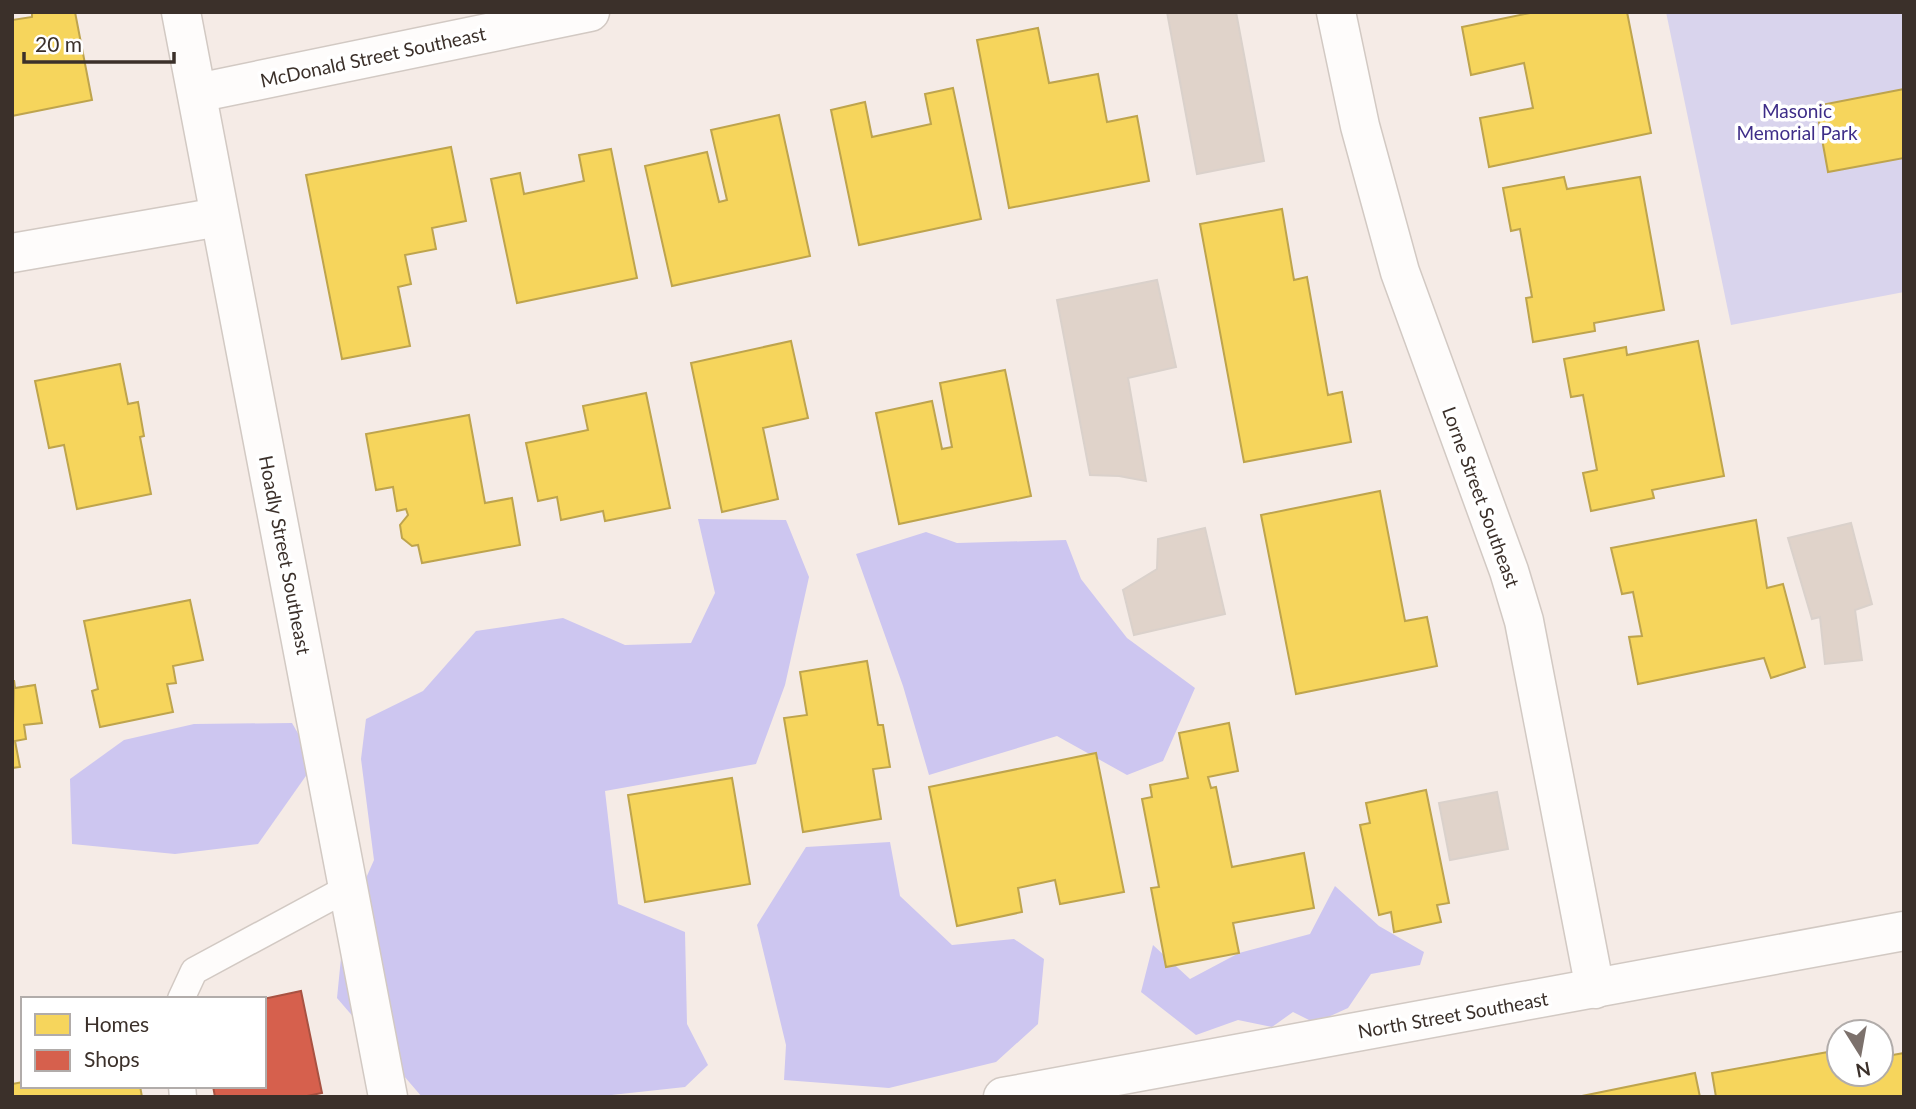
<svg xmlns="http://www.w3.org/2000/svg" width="1916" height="1109" viewBox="0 0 1916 1109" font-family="Lato,sans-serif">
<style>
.green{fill:#d9d4ed}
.forest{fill:#cdc6f0}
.homes{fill:#f6d55c;stroke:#bea44d;stroke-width:2}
.shops{fill:#d6604d;stroke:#a85242;stroke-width:2}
.building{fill:#e0d3ca;stroke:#dad1cb;stroke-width:2}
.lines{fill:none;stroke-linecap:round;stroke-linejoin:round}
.lane-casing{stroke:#d2c9c3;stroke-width:29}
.street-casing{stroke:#d2c9c3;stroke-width:41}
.secondary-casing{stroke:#d2c9c3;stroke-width:41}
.lane{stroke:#fefcfb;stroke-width:26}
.street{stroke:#fefcfb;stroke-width:38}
.secondary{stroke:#fefcfb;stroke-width:38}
.labels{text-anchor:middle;stroke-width:7;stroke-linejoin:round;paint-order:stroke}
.street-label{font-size:19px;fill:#3b302a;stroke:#fff}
.park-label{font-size:19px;fill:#3e2d88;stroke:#fff}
</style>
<rect width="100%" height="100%" fill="#f5ebe6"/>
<polygon class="green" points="1666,12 1904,12 1904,292 1731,325"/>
<g class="forest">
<polygon points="698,519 786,520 809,577 785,685 756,764 605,791 618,904 685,932 687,1024 708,1065 685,1087 593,1097 422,1097 337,998 344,928 374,860 361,759 366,719 423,691 476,631 563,618 625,645 691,643 715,593"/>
<polygon points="926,532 957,543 1066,540 1081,579 1127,638 1195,688 1163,761 1127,775 1057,736 929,775 903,686 856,554"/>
<polygon points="292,723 315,763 258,844 175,854 72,844 70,779 124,740 194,724"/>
<polygon points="890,842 900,896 952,945 1014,939 1044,959 1038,1024 996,1062 889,1088 784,1080 786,1045 757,925 806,847"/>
<polygon points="1335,886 1379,926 1424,952 1420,965 1371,974 1348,1008 1315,1023 1293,1012 1272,1027 1238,1020 1196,1035 1141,992 1153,945 1190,979 1239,953 1310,934"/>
</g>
<g class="homes">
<polygon points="32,12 75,12 92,100 12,116 12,20 32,17"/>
<polygon points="1535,12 1627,12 1651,133 1489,167 1480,118 1533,108 1524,63 1471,75 1462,27"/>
<polygon points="1038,28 1049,83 1098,74 1107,122 1137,116 1149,181 1009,208 977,40"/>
<polygon points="953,88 981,219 859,245 831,110 865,102 872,137 931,124 925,94"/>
<polygon points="1904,89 1904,158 1828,172 1816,106"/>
<polygon points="779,115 810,256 672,286 645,166 707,152 719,202 727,200 711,130"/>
<polygon points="451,147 466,221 432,228 436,249 405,255 411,284 398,287 410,346 342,359 306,175"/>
<polygon points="611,149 637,278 517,303 491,179 520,173 524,194 584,181 579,155"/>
<polygon points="1564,177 1567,189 1640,177 1664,310 1594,323 1595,331 1533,342 1526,298 1532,297 1520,229 1511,231 1503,188"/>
<polygon points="1282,209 1294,280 1307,277 1328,395 1342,392 1351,442 1244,462 1200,224"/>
<polygon points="791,341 808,418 763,428 778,499 722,512 691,363"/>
<polygon points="1698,341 1724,476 1652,490 1654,498 1591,511 1583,473 1597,470 1583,395 1571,397 1564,359 1626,347 1627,355"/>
<polygon points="120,364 128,404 138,402 144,436 140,437 151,494 77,509 64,445 49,448 35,381"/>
<polygon points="1005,370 1031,496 899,524 876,413 932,401 942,449 952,447 940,383"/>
<polygon points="646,393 670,508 605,521 603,511 561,520 557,497 538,501 526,443 588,430 583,406"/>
<polygon points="469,415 485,503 512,498 520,545 422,563 418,545 412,546 402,538 400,525 408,515 406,509 397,511 393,487 376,490 366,434"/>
<polygon points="1380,491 1405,621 1427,617 1437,666 1296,694 1261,515"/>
<polygon points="1756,520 1767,588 1783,584 1805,667 1771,678 1764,658 1638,684 1629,637 1642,636 1633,592 1622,594 1611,548"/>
<polygon points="190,600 203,660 173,666 176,683 167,684 173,712 100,727 92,691 98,689 84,621"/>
<polygon points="867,661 878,725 883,725 890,767 873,769 881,819 803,832 784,718 807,715 800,672"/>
<polygon points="14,680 15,688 35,685 42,723 24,725 26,739 15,741 20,767 12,768"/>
<polygon points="1229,723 1238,771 1208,777 1211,788 1216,787 1232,867 1304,853 1314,908 1233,923 1239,953 1166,967 1151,888 1159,887 1142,799 1152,797 1150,785 1188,778 1179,733"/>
<polygon points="1096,753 1124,892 1060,904 1055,880 1018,888 1022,912 957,926 929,787"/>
<polygon points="732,778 750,884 645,902 628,795"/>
<polygon points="1426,790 1449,903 1437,905 1441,922 1394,932 1391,912 1379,915 1360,825 1370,823 1366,803"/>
<polygon points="1839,1050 1839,1074 1881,1074 1881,1057 1904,1053 1904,1097 1716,1097 1712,1073"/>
<polygon points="1695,1073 1700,1097 1577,1097"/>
<polygon points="23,1082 23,1086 140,1086 142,1097 12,1097 12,1084"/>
</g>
<polygon class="shops" points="301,991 322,1093 302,1097 215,1097 213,1086 264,1086 263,999"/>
<g class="building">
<polygon points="1167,12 1236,12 1264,161 1197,174"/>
<polygon points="1157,280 1176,367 1128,378 1146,481 1119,476 1090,475 1057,300"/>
<polygon points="1851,523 1872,604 1855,610 1862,660 1825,664 1820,617 1812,619 1788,538"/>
<polygon points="1205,528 1225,614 1134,635 1123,590 1157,569 1158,539"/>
<polygon points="1497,792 1508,849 1450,860 1439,803"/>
</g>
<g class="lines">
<g class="lane-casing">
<g id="lane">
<polyline points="181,999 194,971 348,888"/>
<polyline points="182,1086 183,1097"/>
</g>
</g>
<g class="street-casing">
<g id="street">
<polyline points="1336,12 1360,126 1400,272 1509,571 1524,621 1595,989"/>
<polyline points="197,93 590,12"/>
<polyline points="12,253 219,217"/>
</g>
</g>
<g class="secondary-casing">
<g id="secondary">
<polyline points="181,12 388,1097"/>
<polyline points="1003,1097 1904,931"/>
</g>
</g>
<use href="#lane" class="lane"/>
<use href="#street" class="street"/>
<use href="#secondary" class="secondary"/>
</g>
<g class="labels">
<g class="street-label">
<text transform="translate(373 57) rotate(-12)" y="7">McDonald Street Southeast</text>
<text transform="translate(1481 497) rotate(70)" y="7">Lorne Street Southeast</text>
<text transform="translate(285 555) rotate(79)" y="7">Hoadly Street Southeast</text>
<text transform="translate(1453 1015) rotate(-10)" y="7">North Street Southeast</text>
</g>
<g class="park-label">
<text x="1797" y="118">Masonic<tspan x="1797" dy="22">Memorial Park</tspan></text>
</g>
</g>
<rect width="1916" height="1109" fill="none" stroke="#3b302a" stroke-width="28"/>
<rect x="21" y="997" width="245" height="91" fill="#ffffff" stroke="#b1acaa" stroke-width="2"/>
<rect x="35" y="1014" width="35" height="21" fill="#f6d55c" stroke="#b1acaa" stroke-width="2"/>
<text x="84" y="1032" font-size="21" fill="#3b302a">Homes</text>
<rect x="35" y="1050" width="35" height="21" fill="#d6604d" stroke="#b1acaa" stroke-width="2"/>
<text x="84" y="1067" font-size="21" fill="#3b302a">Shops</text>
<g transform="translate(1860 1053) rotate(169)"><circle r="33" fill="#ffffff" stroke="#b1acaa" stroke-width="2"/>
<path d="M0-5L12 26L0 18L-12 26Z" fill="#7c716c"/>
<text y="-10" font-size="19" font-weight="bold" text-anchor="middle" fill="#3b302a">N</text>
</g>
<path d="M24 52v10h150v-10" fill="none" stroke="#3b302a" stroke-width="3.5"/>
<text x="35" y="52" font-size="21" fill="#3b302a" stroke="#ffffff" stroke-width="5" paint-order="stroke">20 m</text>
</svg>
